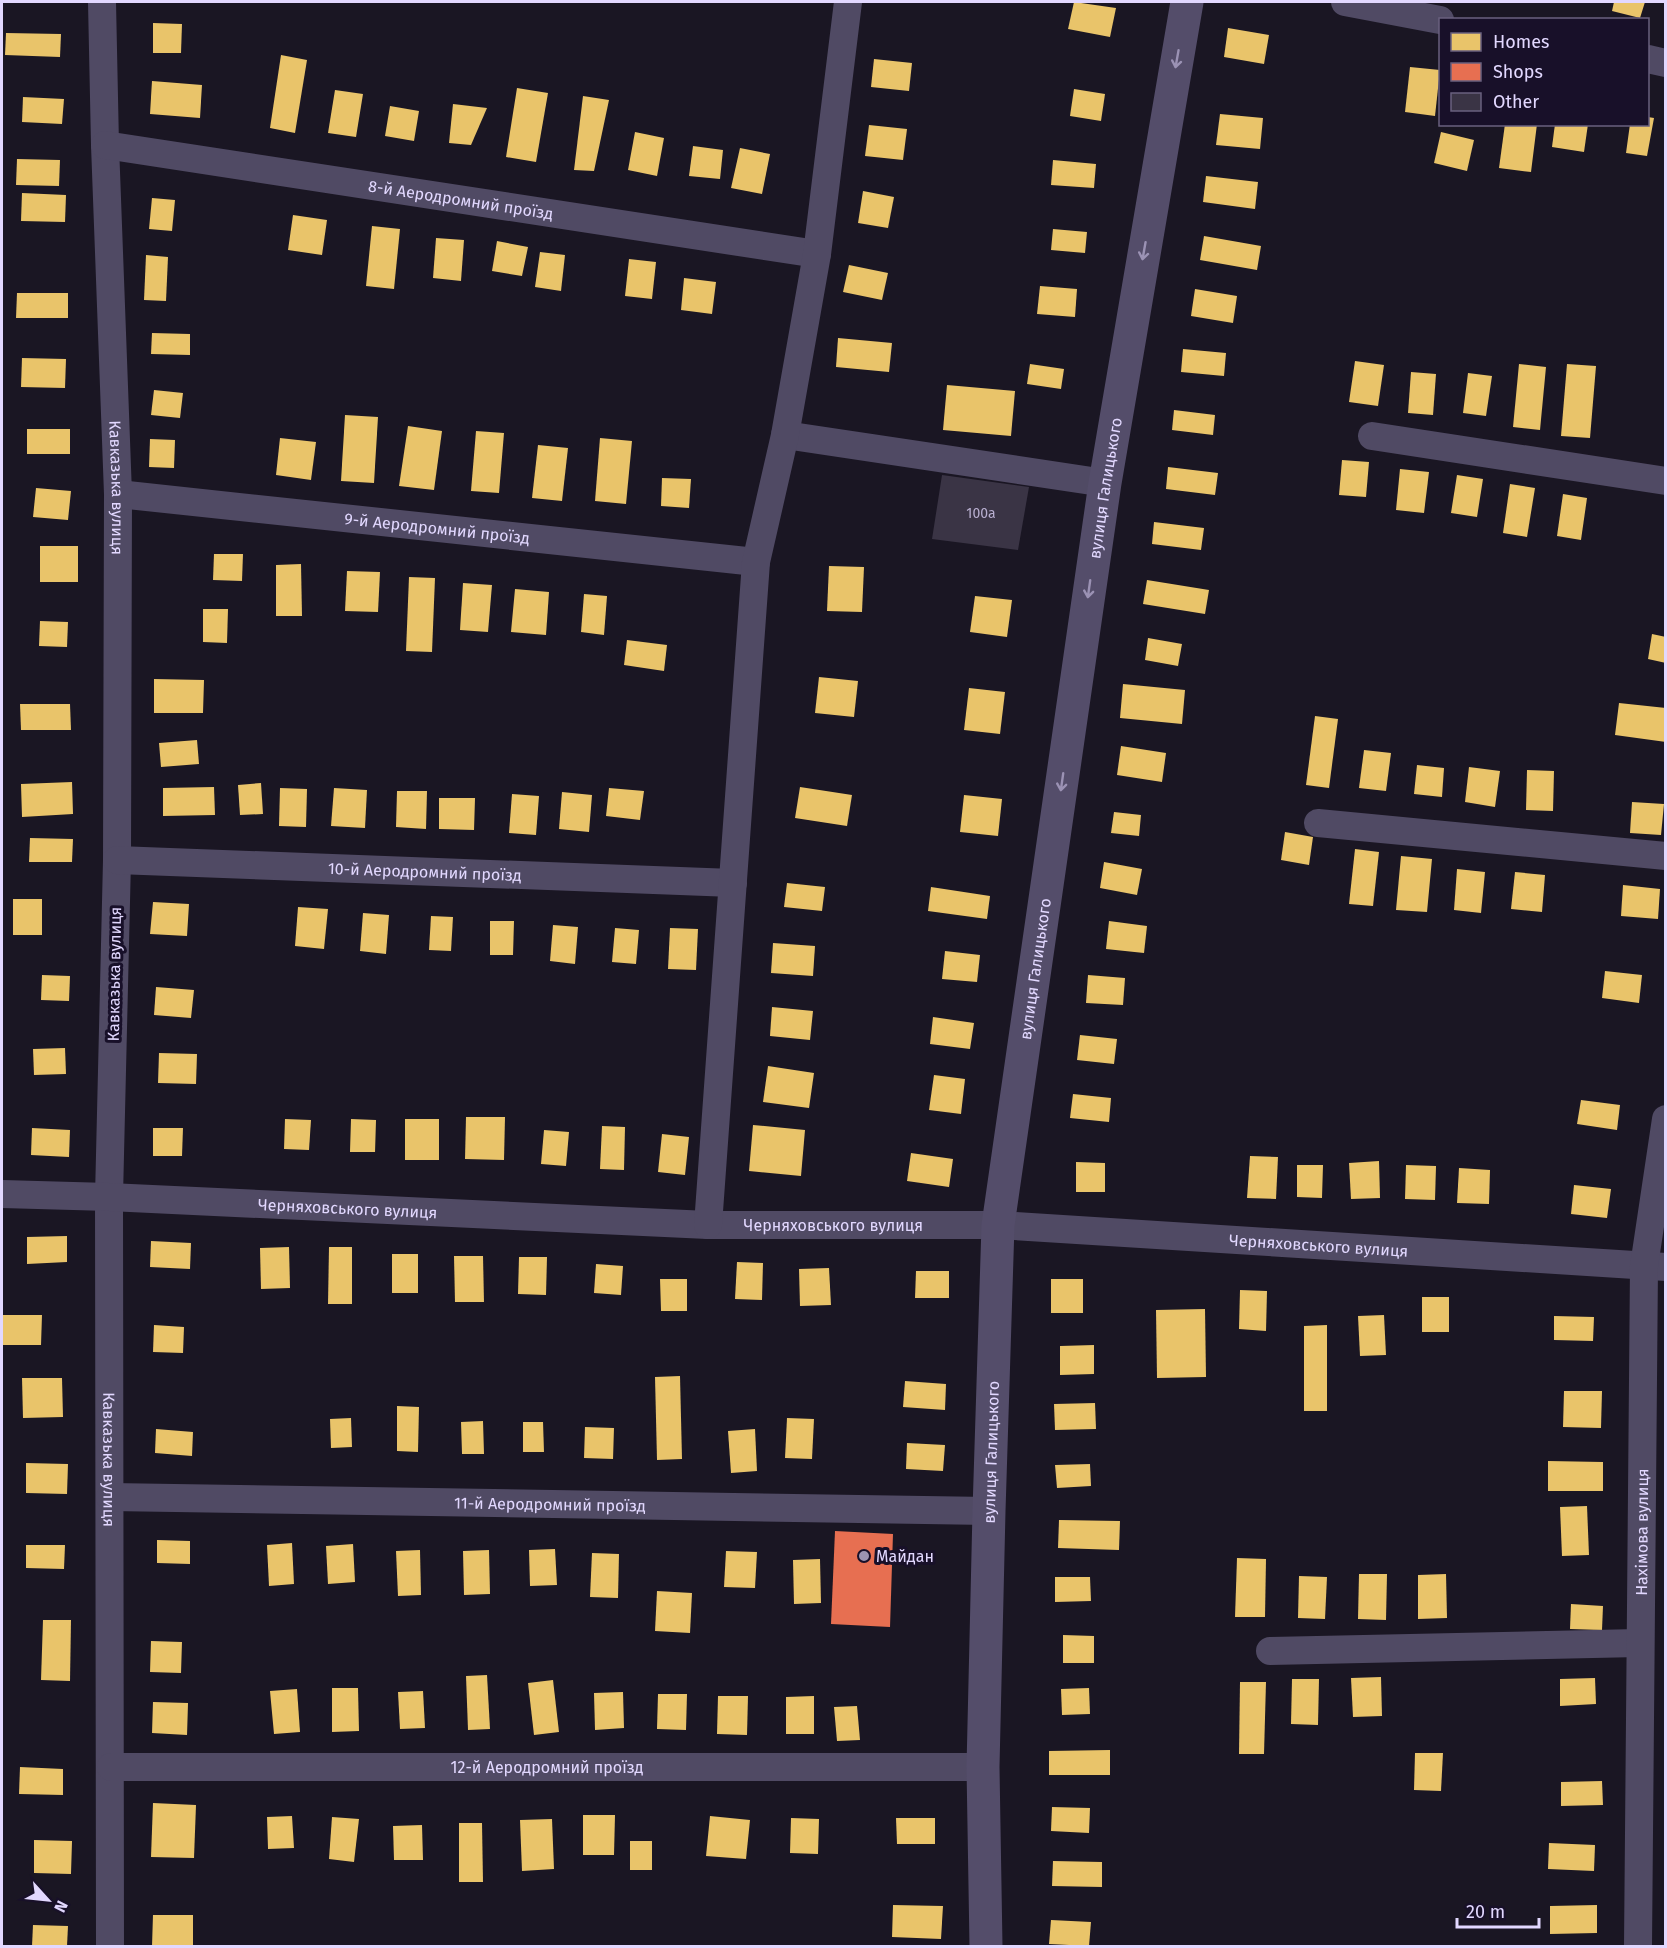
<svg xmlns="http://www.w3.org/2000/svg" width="1667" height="1948" viewBox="0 0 1667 1948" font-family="'Fira Sans',sans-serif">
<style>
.homes{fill:#e9c46a}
.shops{fill:#e76f51}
.building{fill:#3a3445}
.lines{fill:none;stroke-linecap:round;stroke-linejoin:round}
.street{stroke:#504a64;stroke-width:28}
.secondary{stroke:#544d6a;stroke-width:33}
.oneway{stroke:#9b92b4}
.poi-dot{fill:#9c94b2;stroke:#181029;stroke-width:2}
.labels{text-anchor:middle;stroke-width:6;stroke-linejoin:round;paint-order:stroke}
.number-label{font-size:14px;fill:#b8afd0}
.street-label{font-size:16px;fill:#e2d8ff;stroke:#181029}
.poi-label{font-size:16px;fill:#e2d8ff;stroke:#181029;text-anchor:start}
</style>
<rect width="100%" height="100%" fill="#1a1623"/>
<g class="homes">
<polygon points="1074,2 1116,8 1110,37 1068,29"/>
<polygon points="1614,2 1645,2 1640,18 1612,11"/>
<polygon points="153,23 182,24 181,53 153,53"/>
<polygon points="1228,28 1269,35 1264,64 1224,57"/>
<polygon points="6,33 61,34 60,57 5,55"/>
<polygon points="281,55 307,60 295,133 270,128"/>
<polygon points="874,59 912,63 909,91 871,87"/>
<polygon points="1410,67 1440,70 1435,116 1405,112"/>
<polygon points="152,81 202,85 200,118 150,114"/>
<polygon points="517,88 548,93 536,162 506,157"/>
<polygon points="1074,89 1105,94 1101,121 1070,116"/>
<polygon points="335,90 363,94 356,137 328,133"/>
<polygon points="583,96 609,100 594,171 574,170"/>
<polygon points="23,97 64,99 62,124 22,122"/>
<polygon points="453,104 487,108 471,145 449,143"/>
<polygon points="390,106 419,111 414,141 385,136"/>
<polygon points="1220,114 1263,118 1260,149 1216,145"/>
<polygon points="1648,117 1654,118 1647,156 1626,153 1630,124 1648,124"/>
<polygon points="1505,124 1537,124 1531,172 1499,168"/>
<polygon points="1555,124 1588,124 1584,152 1552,147"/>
<polygon points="869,125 907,129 903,160 865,156"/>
<polygon points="635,132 664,138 657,176 628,170"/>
<polygon points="1441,132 1474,140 1467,171 1434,163"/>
<polygon points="693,146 723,150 720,179 689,176"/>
<polygon points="740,148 770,154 762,194 731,188"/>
<polygon points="17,159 60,160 59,186 16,185"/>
<polygon points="1053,160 1096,164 1094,188 1051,185"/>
<polygon points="1206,176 1258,182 1255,209 1203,202"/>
<polygon points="863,191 894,197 888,228 858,223"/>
<polygon points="22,193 66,195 65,222 21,221"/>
<polygon points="152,198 175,200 172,231 149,229"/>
<polygon points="293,215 327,220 322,255 288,250"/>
<polygon points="372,226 400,229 394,289 366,286"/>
<polygon points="1053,229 1087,232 1085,253 1051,250"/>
<polygon points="1204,236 1261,246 1257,270 1200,260"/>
<polygon points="436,238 464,240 461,281 433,278"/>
<polygon points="497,241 528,247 522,276 492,271"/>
<polygon points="540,252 565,255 561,291 535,287"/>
<polygon points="146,255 168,257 166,301 144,300"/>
<polygon points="629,259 656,262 652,299 625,296"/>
<polygon points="849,265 888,273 882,300 843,292"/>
<polygon points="684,278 716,282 712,314 681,310"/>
<polygon points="1040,286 1077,289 1075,317 1037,314"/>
<polygon points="1195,289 1237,296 1233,323 1191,316"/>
<polygon points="17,293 68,293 68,318 16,318"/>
<polygon points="152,333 190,334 190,355 151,354"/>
<polygon points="838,338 892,343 889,372 836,367"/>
<polygon points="1183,349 1226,353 1224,376 1181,372"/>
<polygon points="22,358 66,359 65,388 21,387"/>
<polygon points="1355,361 1384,365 1378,406 1349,402"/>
<polygon points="1030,364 1064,369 1061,389 1027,384"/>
<polygon points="1519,364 1546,367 1540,430 1513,427"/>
<polygon points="1567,364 1596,366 1590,438 1561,436"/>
<polygon points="1411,372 1436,374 1433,415 1408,413"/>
<polygon points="1468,373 1492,376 1486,416 1463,413"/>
<polygon points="947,385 1015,391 1011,436 943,430"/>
<polygon points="154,390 183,393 180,418 151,415"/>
<polygon points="1174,410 1215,415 1213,435 1172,430"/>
<polygon points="345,415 378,417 374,483 341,481"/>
<polygon points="408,426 442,431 434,490 399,486"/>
<rect x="27" y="429" width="43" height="25"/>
<polygon points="476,431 504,433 499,493 471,491"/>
<polygon points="280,438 316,442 311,480 276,475"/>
<polygon points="600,438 632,441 626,504 595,501"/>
<polygon points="150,439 175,440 174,468 149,467"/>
<polygon points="538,445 568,448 562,501 532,498"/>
<polygon points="1342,460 1369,462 1366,497 1339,495"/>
<polygon points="1168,467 1218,473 1215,495 1166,489"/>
<polygon points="1400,469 1429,472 1424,513 1396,510"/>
<polygon points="1457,475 1483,479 1477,517 1451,513"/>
<polygon points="662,478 691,479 689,508 661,506"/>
<polygon points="1510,484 1535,488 1527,537 1503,533"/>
<polygon points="36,488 71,491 68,520 33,517"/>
<polygon points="1563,494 1587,498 1581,540 1557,536"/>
<polygon points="1154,522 1204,528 1201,550 1152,544"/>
<rect x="40" y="546" width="38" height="36"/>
<polygon points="214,554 243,554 242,581 213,580"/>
<polygon points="301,564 302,616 276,616 276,565"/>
<polygon points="829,566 864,567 862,612 827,611"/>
<polygon points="347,571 380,572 378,612 345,611"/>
<polygon points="409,577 435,578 432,652 406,651"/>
<polygon points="1147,580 1209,590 1205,614 1143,604"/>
<polygon points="463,583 492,585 488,632 460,630"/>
<polygon points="515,589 549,592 546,635 511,632"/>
<polygon points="584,594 607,596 604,635 581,632"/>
<polygon points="975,596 1012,600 1007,637 970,632"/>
<polygon points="203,609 228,609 227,643 203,642"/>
<polygon points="40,621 68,622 67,647 39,646"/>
<polygon points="1652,634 1666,637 1666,663 1648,659"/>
<polygon points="1148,638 1182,644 1178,666 1145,660"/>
<polygon points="627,640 667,645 664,671 624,665"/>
<polygon points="819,677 858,681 854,717 815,713"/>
<polygon points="154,679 204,680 203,713 154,713"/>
<polygon points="1123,684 1185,690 1182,724 1120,718"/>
<polygon points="969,688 1005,692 1000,734 964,730"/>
<polygon points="1619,703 1666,708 1666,742 1615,735"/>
<polygon points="20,704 70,704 71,730 21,730"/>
<polygon points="1315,716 1338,719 1329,788 1306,785"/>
<polygon points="197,740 199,764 161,767 159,743"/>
<polygon points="1121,746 1166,753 1162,782 1117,775"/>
<polygon points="1364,750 1391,753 1386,791 1359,788"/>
<polygon points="1417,765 1444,768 1442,797 1414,794"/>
<polygon points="1469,767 1500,771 1495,807 1465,802"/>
<polygon points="1527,770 1554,771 1553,811 1526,810"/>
<polygon points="72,782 73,814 22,817 21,784"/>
<polygon points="261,783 263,814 240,815 238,785"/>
<polygon points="214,787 215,815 163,816 163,788"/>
<polygon points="800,787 852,795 847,826 795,818"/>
<polygon points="280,788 307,789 306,827 279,826"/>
<polygon points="334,788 367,790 365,828 331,826"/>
<polygon points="609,788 644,791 640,820 606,816"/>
<polygon points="397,791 427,791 426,829 396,827"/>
<polygon points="562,792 592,795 589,832 559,829"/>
<polygon points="512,794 539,796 536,835 509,833"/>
<polygon points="964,795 1002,799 998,836 960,832"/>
<polygon points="439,798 475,798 474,830 439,829"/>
<polygon points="1632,802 1664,804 1661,835 1630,833"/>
<polygon points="1114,812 1141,815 1139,836 1111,833"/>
<polygon points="1285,832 1313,837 1309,865 1281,860"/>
<polygon points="30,838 73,839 72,862 29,862"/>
<polygon points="1355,849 1379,852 1373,906 1349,904"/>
<polygon points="1401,856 1432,859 1427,912 1396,910"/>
<polygon points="1104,862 1142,869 1137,895 1100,888"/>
<polygon points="1457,869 1485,872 1481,913 1454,910"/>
<polygon points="1515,872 1545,875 1542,912 1511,909"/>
<polygon points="787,883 825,887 822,911 784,907"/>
<polygon points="1623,885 1660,889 1658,919 1621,916"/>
<polygon points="931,887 990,896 987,919 928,911"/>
<rect x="13" y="899" width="29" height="36"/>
<polygon points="153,902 189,904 187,936 150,934"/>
<polygon points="298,907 328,909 324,949 295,946"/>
<polygon points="363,913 389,915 386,954 360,951"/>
<polygon points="431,916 453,917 451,951 429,950"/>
<polygon points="490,921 514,921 513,955 490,955"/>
<polygon points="1109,921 1147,926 1144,953 1106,949"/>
<polygon points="553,925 578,927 575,964 550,961"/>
<polygon points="615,928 639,930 636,964 612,962"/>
<polygon points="670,928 698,929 696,970 668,969"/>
<polygon points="773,943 815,946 813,976 771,973"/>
<polygon points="945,951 980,955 977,982 942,979"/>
<polygon points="1605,971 1642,975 1639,1003 1602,998"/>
<polygon points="42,975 70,976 69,1001 41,1000"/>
<polygon points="1088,975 1125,978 1123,1005 1086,1003"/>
<polygon points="156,987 194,990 191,1018 154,1015"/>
<polygon points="772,1007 813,1011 810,1040 770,1036"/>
<polygon points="933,1017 974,1023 970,1049 930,1044"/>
<polygon points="1080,1035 1117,1039 1114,1064 1077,1060"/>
<polygon points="65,1048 66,1074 34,1075 33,1049"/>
<polygon points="159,1053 197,1054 196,1084 158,1083"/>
<polygon points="768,1066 814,1073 809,1108 763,1102"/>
<polygon points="934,1075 965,1079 961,1114 929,1110"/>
<polygon points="1073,1094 1111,1098 1109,1122 1070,1118"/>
<polygon points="1581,1100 1620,1105 1617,1130 1577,1124"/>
<polygon points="466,1117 505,1117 504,1160 465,1159"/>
<polygon points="285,1119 311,1120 309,1150 284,1149"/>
<polygon points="351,1119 376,1120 375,1152 350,1152"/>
<rect x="405" y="1119" width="34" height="41"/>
<polygon points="753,1125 805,1130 801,1176 749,1171"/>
<polygon points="602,1126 625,1127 624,1170 600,1169"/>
<polygon points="32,1128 70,1130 69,1157 31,1155"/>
<polygon points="153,1128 183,1128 182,1156 153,1156"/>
<polygon points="544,1130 569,1132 566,1166 541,1164"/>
<polygon points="662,1134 689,1137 685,1175 658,1172"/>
<polygon points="911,1153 953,1159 949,1187 907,1181"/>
<polygon points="1250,1156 1278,1157 1276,1199 1247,1198"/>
<polygon points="1379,1161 1380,1198 1351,1199 1349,1163"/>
<polygon points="1076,1162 1105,1163 1105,1192 1076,1192"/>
<polygon points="1297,1165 1323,1165 1322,1198 1297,1197"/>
<polygon points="1406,1165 1436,1166 1435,1200 1405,1199"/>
<polygon points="1459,1168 1490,1170 1489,1204 1457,1203"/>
<polygon points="1574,1185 1611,1189 1607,1218 1571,1214"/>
<polygon points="67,1236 67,1262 27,1264 27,1237"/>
<polygon points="151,1241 191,1243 190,1269 150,1267"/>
<polygon points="289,1247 290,1288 261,1289 260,1248"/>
<polygon points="329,1247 352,1247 352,1304 328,1304"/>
<rect x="392" y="1254" width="26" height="39"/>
<polygon points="454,1256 483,1256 484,1302 455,1302"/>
<polygon points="519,1257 547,1257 546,1295 518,1294"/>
<polygon points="737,1262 763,1263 762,1300 735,1299"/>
<polygon points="596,1264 623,1266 621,1295 594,1293"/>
<polygon points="829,1268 831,1305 800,1306 799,1269"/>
<polygon points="916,1271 949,1271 949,1298 915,1298"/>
<polygon points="660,1279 687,1279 687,1311 661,1311"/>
<rect x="1051" y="1279" width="32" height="34"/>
<polygon points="1240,1290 1267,1291 1266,1331 1239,1329"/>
<rect x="1422" y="1297" width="27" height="35"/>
<polygon points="1205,1309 1206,1377 1157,1378 1156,1310"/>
<polygon points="2,1315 42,1315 41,1345 2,1345"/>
<polygon points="1384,1315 1386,1355 1360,1356 1358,1316"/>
<polygon points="1554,1316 1594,1317 1593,1341 1554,1340"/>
<polygon points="154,1325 184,1327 183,1353 153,1352"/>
<polygon points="1327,1325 1327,1411 1304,1411 1304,1326"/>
<polygon points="1094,1345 1094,1374 1060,1375 1060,1346"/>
<polygon points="680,1376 682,1459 657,1460 655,1377"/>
<polygon points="22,1378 62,1378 63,1417 23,1418"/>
<polygon points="905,1381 946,1384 945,1410 903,1407"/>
<polygon points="1564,1391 1602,1391 1601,1428 1563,1427"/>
<polygon points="1095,1403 1096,1429 1055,1430 1054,1404"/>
<polygon points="397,1406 419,1407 418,1452 397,1451"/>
<polygon points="351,1418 352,1447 331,1448 330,1419"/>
<polygon points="787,1418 814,1419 812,1459 785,1458"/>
<polygon points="483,1421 484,1454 462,1454 461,1422"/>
<polygon points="523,1422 543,1422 544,1452 523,1452"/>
<polygon points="585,1427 614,1428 613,1459 584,1458"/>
<polygon points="156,1429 193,1432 192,1456 155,1453"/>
<polygon points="755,1429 757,1471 731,1473 728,1431"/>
<polygon points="907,1443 945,1445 943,1471 906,1469"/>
<polygon points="1548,1461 1603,1462 1603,1491 1548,1491"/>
<polygon points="26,1463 68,1464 67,1494 26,1493"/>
<polygon points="1090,1464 1091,1486 1057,1488 1055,1465"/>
<polygon points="1587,1506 1589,1555 1562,1556 1560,1507"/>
<polygon points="1059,1520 1120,1521 1119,1550 1058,1548"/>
<polygon points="157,1540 190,1541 190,1564 157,1563"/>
<polygon points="292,1543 294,1584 269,1586 267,1545"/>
<polygon points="353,1544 355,1582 328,1584 326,1546"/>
<polygon points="26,1545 65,1545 64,1569 26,1568"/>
<polygon points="555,1549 557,1585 530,1586 529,1550"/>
<polygon points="420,1550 421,1595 398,1596 396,1551"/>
<polygon points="489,1550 490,1594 464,1595 463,1551"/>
<polygon points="726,1551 757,1552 755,1588 724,1587"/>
<polygon points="592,1553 619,1554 618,1598 590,1597"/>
<polygon points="1237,1558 1266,1559 1265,1617 1235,1617"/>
<polygon points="820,1559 821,1603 794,1604 793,1560"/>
<polygon points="1359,1574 1387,1574 1386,1620 1358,1619"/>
<polygon points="1446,1574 1447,1618 1418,1619 1418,1575"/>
<polygon points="1299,1576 1327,1577 1325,1619 1298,1618"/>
<polygon points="1055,1577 1090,1577 1091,1601 1055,1602"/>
<polygon points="657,1591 692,1593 690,1633 655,1631"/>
<polygon points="1571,1604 1603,1606 1602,1630 1570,1629"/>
<polygon points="43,1620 71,1620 70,1681 41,1680"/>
<polygon points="1063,1635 1094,1636 1094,1663 1063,1663"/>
<polygon points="151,1641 182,1642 181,1673 150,1672"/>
<polygon points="487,1675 490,1729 468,1730 466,1676"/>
<polygon points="1381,1677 1382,1716 1353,1717 1351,1678"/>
<polygon points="1595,1678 1596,1704 1560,1706 1560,1679"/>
<polygon points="1292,1679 1319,1679 1318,1725 1291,1724"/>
<polygon points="553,1680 559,1732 534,1735 528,1683"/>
<polygon points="1240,1682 1266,1682 1264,1754 1239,1754"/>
<polygon points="332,1688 358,1688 359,1731 332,1732"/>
<polygon points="1089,1688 1090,1714 1062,1715 1061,1689"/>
<polygon points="297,1689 300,1732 274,1734 270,1691"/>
<polygon points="423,1691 425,1728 400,1729 398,1692"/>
<polygon points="623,1692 624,1728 595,1730 594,1693"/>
<polygon points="658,1694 687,1694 686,1730 657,1729"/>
<polygon points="718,1696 748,1696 747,1735 717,1734"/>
<polygon points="814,1696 814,1734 786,1734 786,1697"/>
<polygon points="153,1702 188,1703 187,1735 152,1733"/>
<polygon points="857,1706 860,1740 837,1741 834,1707"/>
<polygon points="1110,1750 1110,1775 1049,1775 1049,1751"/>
<polygon points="1415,1753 1443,1753 1441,1791 1414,1790"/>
<polygon points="20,1767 63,1769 63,1795 19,1794"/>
<polygon points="1602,1781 1603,1805 1561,1806 1561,1782"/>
<polygon points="153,1803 196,1805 194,1858 151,1857"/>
<polygon points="1052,1807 1090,1808 1089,1833 1051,1831"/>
<polygon points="583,1815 615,1815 614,1855 583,1855"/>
<polygon points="292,1816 294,1848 268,1849 267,1817"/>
<polygon points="710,1816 750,1820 746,1859 706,1856"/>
<polygon points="332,1817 359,1819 354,1862 329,1859"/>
<polygon points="791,1818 819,1819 818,1854 790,1853"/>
<polygon points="896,1818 935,1818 935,1844 897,1844"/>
<polygon points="552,1819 554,1869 522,1871 520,1820"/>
<polygon points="459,1823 482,1823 483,1882 459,1882"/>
<polygon points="422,1825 423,1860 394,1860 393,1826"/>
<polygon points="34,1840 72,1841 71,1874 34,1873"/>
<rect x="630" y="1841" width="22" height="29"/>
<polygon points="1549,1843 1595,1845 1594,1871 1548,1869"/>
<polygon points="1053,1861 1102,1862 1102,1887 1052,1886"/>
<polygon points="893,1905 943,1906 941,1939 892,1937"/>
<polygon points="1597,1905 1597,1933 1550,1934 1550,1906"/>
<polygon points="153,1915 193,1915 193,1946 152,1946"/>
<polygon points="1051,1920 1091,1922 1089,1946 1049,1944"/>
<polygon points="33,1925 68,1926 67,1946 32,1946"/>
</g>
<polygon class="shops" points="835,1531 893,1534 890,1627 831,1624"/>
<polygon class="building" points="942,475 1029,487 1018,550 932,539"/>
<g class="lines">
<g class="street">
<path id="s1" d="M102,2L105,145L118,494L117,860L109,1197L110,1946"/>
<polyline points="1345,2 1440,20"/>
<polyline points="1648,59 1666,63"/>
<path id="s2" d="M105,145L817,254"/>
<polyline points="785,435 1105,483"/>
<polyline points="1372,436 1666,481"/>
<path id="s3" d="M118,494L756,562"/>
<polyline points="1318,823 1666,856"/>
<path id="s4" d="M117,860L733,883"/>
<path id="s5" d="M2,1194L109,1197L708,1225H998L1666,1267"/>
<polyline points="708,1225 756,562 785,435 817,254 848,2"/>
<path id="s6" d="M110,1497L989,1511"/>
<polyline points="1270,1651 1639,1643"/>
<path id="s7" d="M111,1767H983"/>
<path id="s8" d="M1638,1946L1644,1266L1666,1119"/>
</g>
<path class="secondary" id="s9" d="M986,1946L983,1767L989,1511L998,1225L1105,483L1187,2"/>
</g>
<defs><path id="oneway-shaft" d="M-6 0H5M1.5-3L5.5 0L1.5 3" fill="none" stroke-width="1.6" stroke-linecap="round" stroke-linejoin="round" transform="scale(1.5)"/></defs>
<g class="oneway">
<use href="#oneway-shaft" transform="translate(1177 59) rotate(100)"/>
<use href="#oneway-shaft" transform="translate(1144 251) rotate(100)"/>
<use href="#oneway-shaft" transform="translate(1089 589) rotate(98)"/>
<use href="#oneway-shaft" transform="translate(1062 782) rotate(98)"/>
</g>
<circle class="poi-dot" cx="864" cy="1556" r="6"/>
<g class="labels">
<g class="number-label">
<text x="981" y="518">100а</text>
</g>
<g class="street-label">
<text dy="6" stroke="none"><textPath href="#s2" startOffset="360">8-й Аеродромний проїзд</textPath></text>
<text dy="6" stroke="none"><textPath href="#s1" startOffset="486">Кавказька вулиця</textPath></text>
<text dy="6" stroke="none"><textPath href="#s9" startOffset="1466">вулиця Галицького</textPath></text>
<text dy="6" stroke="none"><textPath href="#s3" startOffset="321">9-й Аеродромний проїзд</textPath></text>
<text dy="6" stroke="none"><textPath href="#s4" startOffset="308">10-й Аеродромний проїзд</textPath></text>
<text dy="6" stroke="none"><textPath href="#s9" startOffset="980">вулиця Галицького</textPath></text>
<text transform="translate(114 974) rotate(-89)" y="6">Кавказька вулиця</text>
<text dy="6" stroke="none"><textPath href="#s5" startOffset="346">Черняховського вулиця</textPath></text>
<text dy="6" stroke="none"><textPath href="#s5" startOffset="832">Черняховського вулиця</textPath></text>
<text dy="6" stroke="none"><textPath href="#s5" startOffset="1318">Черняховського вулиця</textPath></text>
<text dy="6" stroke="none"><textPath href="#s9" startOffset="494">вулиця Галицького</textPath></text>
<text dy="6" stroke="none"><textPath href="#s1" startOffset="1458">Кавказька вулиця</textPath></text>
<text dy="6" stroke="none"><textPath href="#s6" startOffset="440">11-й Аеродромний проїзд</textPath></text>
<text dy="6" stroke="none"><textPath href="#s8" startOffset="414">Нахімова вулиця</textPath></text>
<text dy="6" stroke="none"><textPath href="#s7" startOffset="436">12-й Аеродромний проїзд</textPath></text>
</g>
<g class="poi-label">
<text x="876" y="1562">Майдан</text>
</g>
</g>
<rect width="1667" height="1948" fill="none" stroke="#e2d8ff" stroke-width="6"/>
<rect x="1439" y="18" width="210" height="108" fill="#181029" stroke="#69607f" stroke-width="1.5"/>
<rect x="1451" y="33" width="30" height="18" fill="#e9c46a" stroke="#69607f" stroke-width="1.5"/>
<text x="1493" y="48" font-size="18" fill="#e2d8ff">Homes</text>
<rect x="1451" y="63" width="30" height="18" fill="#e76f51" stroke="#69607f" stroke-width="1.5"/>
<text x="1493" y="78" font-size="18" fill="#e2d8ff">Shops</text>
<rect x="1451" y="93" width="30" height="18" fill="#3a3445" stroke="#69607f" stroke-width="1.5"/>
<text x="1493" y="108" font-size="18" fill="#e2d8ff">Other</text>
<g transform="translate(48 1900) rotate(117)" stroke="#181029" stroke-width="4.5" paint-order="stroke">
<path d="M0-4.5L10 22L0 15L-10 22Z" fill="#e2d8ff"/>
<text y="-9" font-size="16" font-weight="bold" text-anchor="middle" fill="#e2d8ff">N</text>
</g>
<path d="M1457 1918v9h82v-9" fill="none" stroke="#e2d8ff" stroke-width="3"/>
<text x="1466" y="1918" font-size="18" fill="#e2d8ff" stroke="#181029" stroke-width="4.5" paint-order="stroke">20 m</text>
</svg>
